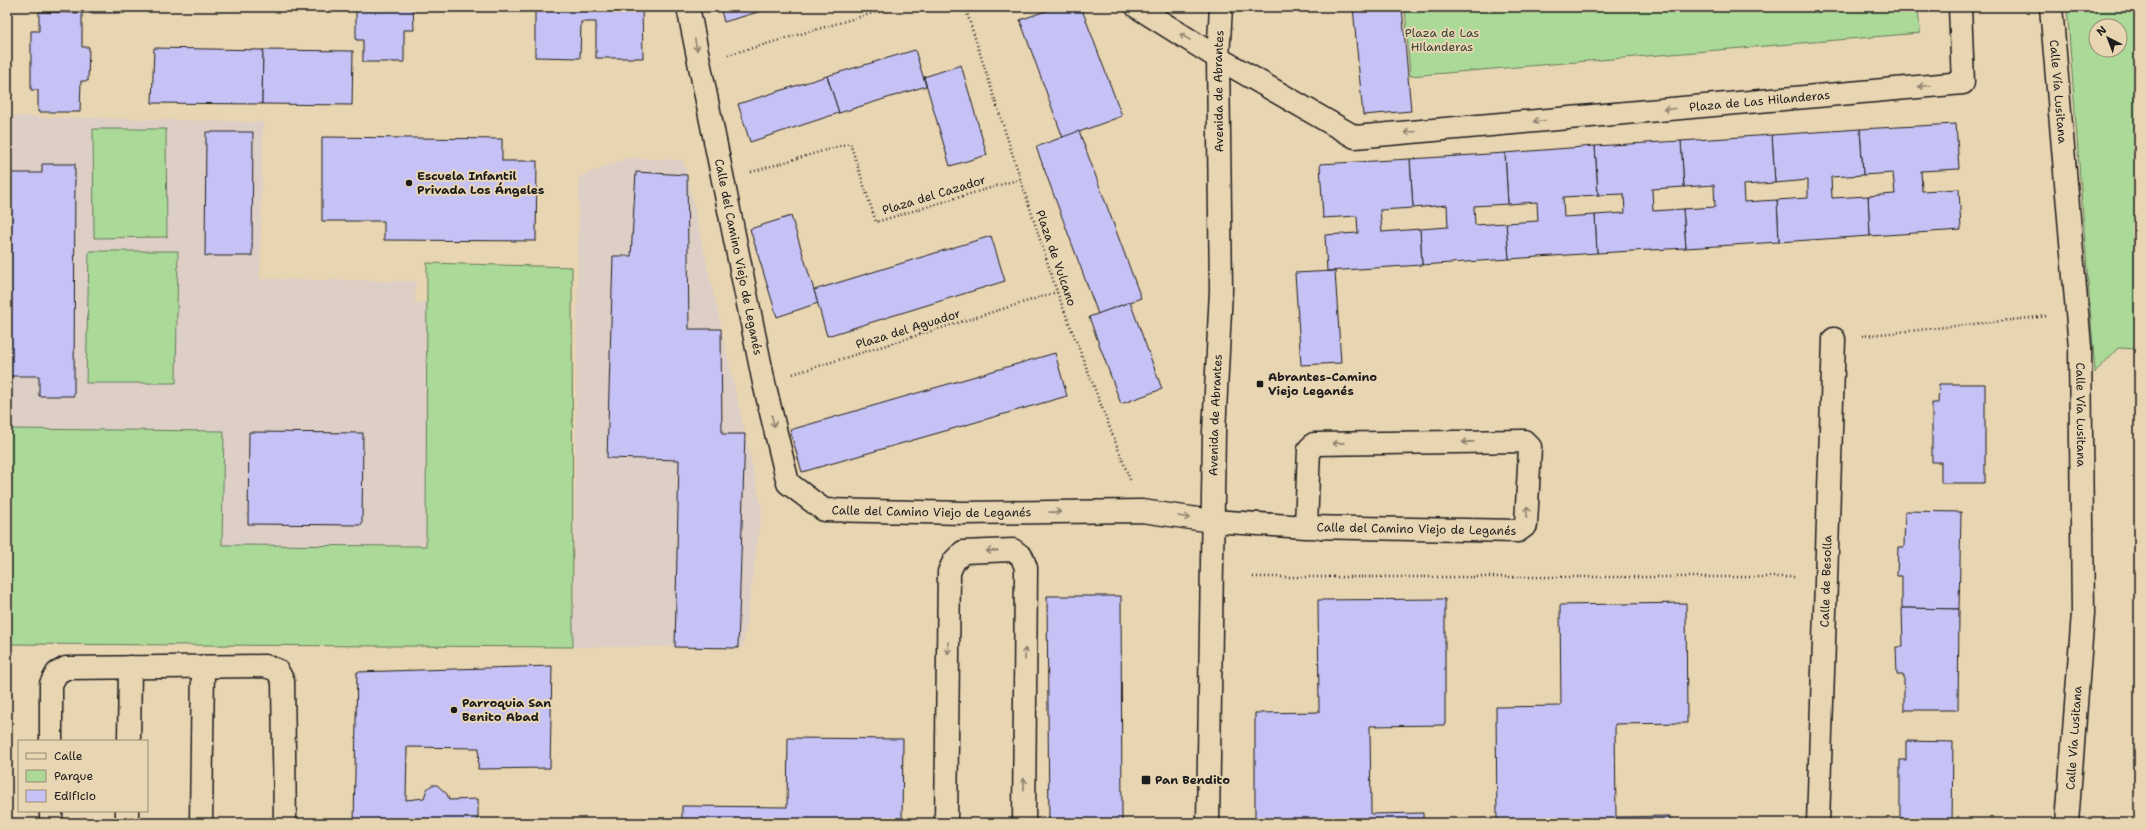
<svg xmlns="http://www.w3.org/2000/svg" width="2146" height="830" viewBox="0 0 2146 830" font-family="'Shantell Sans',sans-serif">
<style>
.built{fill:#decfc6}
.green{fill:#abd998;stroke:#647a5a;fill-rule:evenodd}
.building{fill:#c7c2f5;stroke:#1c1c1c}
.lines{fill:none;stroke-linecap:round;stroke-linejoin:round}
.minor-casing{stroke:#1c1c1c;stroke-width:25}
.path{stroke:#1c1c1c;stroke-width:2.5;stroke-dasharray:1 3;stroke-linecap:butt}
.minor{stroke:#e8d5b2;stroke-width:22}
.oneway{stroke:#8c826e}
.poi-dot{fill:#1c1c1c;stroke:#e8d5b2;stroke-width:1.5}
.labels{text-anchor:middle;stroke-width:4;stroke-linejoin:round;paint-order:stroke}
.park-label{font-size:12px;fill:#394235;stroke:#e8d5b2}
.street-label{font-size:12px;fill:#1c1c1c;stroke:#e8d5b2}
.poi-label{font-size:12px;font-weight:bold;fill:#1c1c1c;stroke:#e8d5b2;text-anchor:start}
</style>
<rect width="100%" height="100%" fill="#e8d5b2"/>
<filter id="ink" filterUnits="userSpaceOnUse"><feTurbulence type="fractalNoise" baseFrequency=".025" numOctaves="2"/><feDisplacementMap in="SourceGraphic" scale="8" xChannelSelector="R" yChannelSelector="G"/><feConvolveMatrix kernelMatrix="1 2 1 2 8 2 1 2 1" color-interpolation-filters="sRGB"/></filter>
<g filter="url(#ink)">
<g class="built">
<polygon points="7,116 263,122 260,279 416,281 415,303 428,302 426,547 221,545 223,431 7,429"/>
<polygon points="627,158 683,160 687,175 762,509 743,647 573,647 579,177"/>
</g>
<g class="green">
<polygon points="1405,7 1918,7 1920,33 1410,76"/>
<path d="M2067,7H2139V349L2118,348L2095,373ZM2096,26H2120V50H2096Z"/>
<polygon points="93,129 166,129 167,237 94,238"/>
<polygon points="89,251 178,251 176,383 86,383"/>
<polygon points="427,263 572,267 573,647 7,644 7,429 224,431 222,545 426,546"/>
</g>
<g class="building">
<polygon points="83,7 125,7 125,13 82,13"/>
<polygon points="356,7 413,7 414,30 404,30 404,62 363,62 363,40 356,40"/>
<polygon points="535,7 642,7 643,58 596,58 596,22 581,22 580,58 535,57"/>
<polygon points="720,7 775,7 724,22"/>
<polygon points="1057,7 1081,7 1122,116 1063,138 1020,20"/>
<polygon points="1353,7 1402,7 1411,111 1363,115"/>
<polygon points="39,12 82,13 82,47 89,47 88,81 81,81 80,112 38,112 38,90 31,90 31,31 39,31"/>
<polygon points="154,48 263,50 262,104 152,103"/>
<polygon points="263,50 353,51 352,105 262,104"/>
<polygon points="915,50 926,86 839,113 827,76"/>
<polygon points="961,65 987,155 950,166 924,77"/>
<polygon points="827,76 839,113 750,142 738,104"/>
<polygon points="1956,124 1959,169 1921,171 1922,191 1959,189 1961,230 1870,236 1868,196 1895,194 1893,173 1863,175 1860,129"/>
<polygon points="1860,129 1863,175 1831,177 1832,198 1868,196 1870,236 1779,242 1777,200 1808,198 1808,180 1775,183 1772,135"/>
<polygon points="1079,131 1141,298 1098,314 1036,147"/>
<polygon points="206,132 253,132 252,256 205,256"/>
<polygon points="1772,135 1775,183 1743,185 1744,202 1777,200 1779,242 1686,248 1683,209 1715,207 1714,185 1684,187 1681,141"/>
<polygon points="322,137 502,139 502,161 537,161 536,241 384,240 384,221 322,221"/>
<polygon points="1681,141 1684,187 1652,189 1653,211 1683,209 1686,248 1597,253 1595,215 1625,213 1624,194 1598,195 1595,146"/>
<polygon points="1595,146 1598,195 1563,197 1564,217 1595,215 1597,253 1509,259 1506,223 1538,221 1537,202 1508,204 1505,153"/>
<polygon points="1505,153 1508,204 1474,206 1475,225 1506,223 1509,259 1422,265 1420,229 1448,227 1447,205 1413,208 1410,159"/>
<polygon points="1410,159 1413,208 1380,210 1382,232 1420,229 1422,265 1327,271 1325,235 1358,233 1357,216 1323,218 1320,164"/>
<polygon points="42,164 75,164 74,396 39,396 39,376 7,376 7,173 42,173"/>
<polygon points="636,172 687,175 689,329 721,329 722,434 745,434 738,648 675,647 679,460 607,458 613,256 631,256"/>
<polygon points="791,216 818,303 777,317 750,229"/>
<polygon points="991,236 1005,281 827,336 814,290"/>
<polygon points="1335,271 1341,363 1301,365 1295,273"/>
<polygon points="1130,302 1162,389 1121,404 1089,317"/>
<polygon points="1055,353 1067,396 802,472 790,430"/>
<polygon points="1939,384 1985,384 1985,483 1941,483 1941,462 1932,462 1932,403 1938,403"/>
<polygon points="249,432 363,433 362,525 248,524"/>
<polygon points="1905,511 1961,512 1959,609 1902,608 1902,576 1897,576 1898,547 1904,547"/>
<polygon points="1047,596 1121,596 1122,823 1049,823"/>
<polygon points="1445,599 1445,725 1370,726 1371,814 1423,813 1423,823 1255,822 1255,713 1319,712 1318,600"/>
<polygon points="1686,603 1687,723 1615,724 1616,817 1670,816 1670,823 1497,823 1496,707 1561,706 1560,605"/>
<polygon points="1902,608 1959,609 1958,710 1904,710 1904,675 1897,675 1896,647 1903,647"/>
<polygon points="552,666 550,768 478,769 479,748 407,747 406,800 424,798 427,789 432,785 437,785 447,794 449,800 478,799 478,823 354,823 357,672"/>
<polygon points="788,738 903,739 902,823 682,823 682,806 787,807"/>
<polygon points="1906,741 1953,742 1952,823 1904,823 1904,819 1900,819 1900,760 1906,760"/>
</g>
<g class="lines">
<g class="minor-casing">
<g id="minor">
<path id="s1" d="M688,7L764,383L788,483L824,510L965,513L1142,511L1212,521L1306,527L1518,531L1526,525L1530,447L1524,441L1314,444L1309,449L1306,527"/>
<path id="s2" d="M1137,7L1218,58L1355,137L1963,83L1960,7"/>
<path id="s3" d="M2051,7L2080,347L2083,613L2067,823"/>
<polyline points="51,741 51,684 57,673 66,668 265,666 277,670 283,681 285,823"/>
<polyline points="129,741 130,667"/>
<polyline points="51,811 51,823"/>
<polyline points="127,823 127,811"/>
<polyline points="201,823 203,667"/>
<polyline points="946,823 949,572 954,561 963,552 1013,550 1022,557 1026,568 1024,823"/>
<path id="s4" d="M1208,823L1214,432L1221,290L1218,58L1221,7"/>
<path id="s5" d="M1818,823L1834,339"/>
</g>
</g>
<g class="path">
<polyline points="965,7 1057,292 1131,482"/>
<polyline points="728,55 894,7"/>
<polyline points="751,172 850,143 876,222 1020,179"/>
<polyline points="1862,336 2048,316"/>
<polyline points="793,374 1057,292"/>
<polyline points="1253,577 1796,577"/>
</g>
<use href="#minor" class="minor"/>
</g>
<defs><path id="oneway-shaft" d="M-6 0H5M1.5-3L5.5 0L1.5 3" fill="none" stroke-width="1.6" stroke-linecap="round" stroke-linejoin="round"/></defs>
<g class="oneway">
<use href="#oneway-shaft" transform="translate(1185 37) rotate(-148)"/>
<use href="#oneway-shaft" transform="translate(696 45) rotate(79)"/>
<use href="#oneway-shaft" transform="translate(1924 86) rotate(175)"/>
<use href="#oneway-shaft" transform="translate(1669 109) rotate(175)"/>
<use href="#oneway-shaft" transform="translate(1539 121) rotate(175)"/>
<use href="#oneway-shaft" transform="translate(1410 132) rotate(175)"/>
<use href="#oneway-shaft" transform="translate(773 421) rotate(76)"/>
<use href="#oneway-shaft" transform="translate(1468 442) rotate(179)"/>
<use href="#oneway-shaft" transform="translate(1338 443) rotate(179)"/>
<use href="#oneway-shaft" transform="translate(1055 512) rotate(-1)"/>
<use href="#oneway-shaft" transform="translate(1527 512) rotate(-87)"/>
<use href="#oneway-shaft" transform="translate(1184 517) rotate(9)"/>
<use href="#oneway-shaft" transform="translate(992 551) rotate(178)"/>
<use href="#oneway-shaft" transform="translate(948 648) rotate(91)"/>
<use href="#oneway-shaft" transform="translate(1025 654) rotate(-90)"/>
<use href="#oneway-shaft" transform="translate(1024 784) rotate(-90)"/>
</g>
</g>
<g class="poi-dot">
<circle cx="409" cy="183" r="4"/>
<rect x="1256" y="380" width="8" height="8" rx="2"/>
<circle cx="454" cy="710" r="4"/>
<rect x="1141" y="775" width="10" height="10" rx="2"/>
</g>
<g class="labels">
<g class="park-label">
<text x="1442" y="37">Plaza de Las<tspan x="1442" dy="14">Hilanderas</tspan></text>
</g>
<g class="street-label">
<text dy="4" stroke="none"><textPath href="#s4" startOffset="732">Avenida de Abrantes</textPath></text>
<text dy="4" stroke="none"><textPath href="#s3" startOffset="85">Calle Vía Lusitana</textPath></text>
<text dy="4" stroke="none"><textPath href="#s2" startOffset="660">Plaza de Las Hilanderas</textPath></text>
<text transform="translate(934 195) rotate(-17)" y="4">Plaza del Cazador</text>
<text dy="4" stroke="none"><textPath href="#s1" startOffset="255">Calle del Camino Viejo de Leganés</textPath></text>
<text transform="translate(1056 258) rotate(71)" y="4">Plaza de Vulcano</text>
<text transform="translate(908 329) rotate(-17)" y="4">Plaza del Aguador</text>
<text dy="4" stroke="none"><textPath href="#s4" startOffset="408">Avenida de Abrantes</textPath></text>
<text dy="4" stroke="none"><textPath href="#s3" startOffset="409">Calle Vía Lusitana</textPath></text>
<text dy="4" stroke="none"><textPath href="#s1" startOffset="639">Calle del Camino Viejo de Leganés</textPath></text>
<text dy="4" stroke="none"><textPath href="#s1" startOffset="1125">Calle del Camino Viejo de Leganés</textPath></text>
<text dy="4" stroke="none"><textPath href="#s5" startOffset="242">Calle de Besolla</textPath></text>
<text transform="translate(2074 738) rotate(-86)" y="4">Calle Vía Lusitana</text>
</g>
<g class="poi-label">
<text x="417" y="180">Escuela Infantil<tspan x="417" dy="14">Privada Los Ángeles</tspan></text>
<text x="1268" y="381">Abrantes-Camino<tspan x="1268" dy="14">Viejo Leganés</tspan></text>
<text x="462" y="707">Parroquia San<tspan x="462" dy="14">Benito Abad</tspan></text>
<text x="1155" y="784">Pan Bendito</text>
</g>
</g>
<rect width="2146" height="830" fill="none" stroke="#e8d5b2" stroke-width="24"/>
<rect x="12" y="12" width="2122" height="806" fill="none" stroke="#1c1c1c" stroke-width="1.5" filter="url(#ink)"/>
<rect x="18" y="740" width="130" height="72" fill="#e8d5b2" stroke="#968b76"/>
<rect x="26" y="753" width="20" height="6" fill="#e8d5b2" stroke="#968b76"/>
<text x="54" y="760" font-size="12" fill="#1c1c1c">Calle</text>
<rect x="26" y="770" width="20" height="12" fill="#abd998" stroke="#968b76"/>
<text x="54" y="780" font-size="12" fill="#1c1c1c">Parque</text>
<rect x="26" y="790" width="20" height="12" fill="#c7c2f5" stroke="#968b76"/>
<text x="54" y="800" font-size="12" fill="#1c1c1c">Edificio</text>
<g transform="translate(2108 38) rotate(318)"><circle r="19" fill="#e8d5b2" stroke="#968b76"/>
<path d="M0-3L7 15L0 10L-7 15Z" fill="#1c1c1c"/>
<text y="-6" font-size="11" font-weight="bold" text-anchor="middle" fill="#1c1c1c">N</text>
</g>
</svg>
